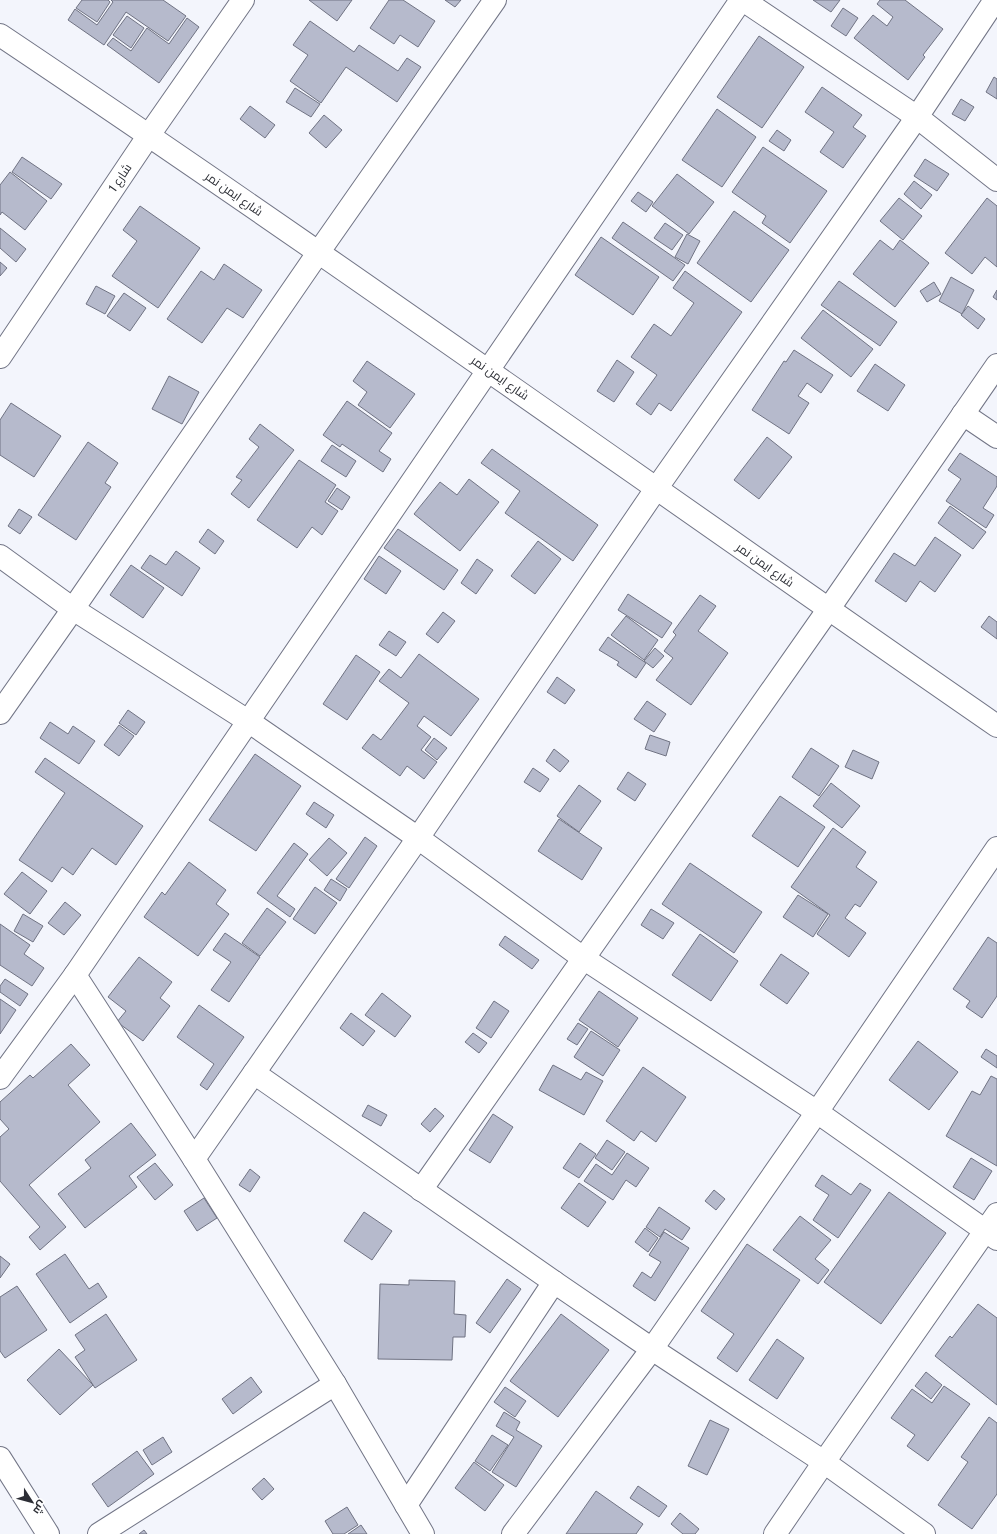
<svg xmlns="http://www.w3.org/2000/svg" width="997" height="1534" viewBox="0 0 997 1534" font-family="'Public Sans',Cairo,sans-serif">
<style>
.building{fill:#b6bacc;stroke:#707383}
.lines{fill:none;stroke-linecap:round;stroke-linejoin:round}
.minor-casing{stroke:#727586;stroke-width:24}
.secondary-casing{stroke:#727586;stroke-width:24}
.minor{stroke:#fff;stroke-width:22}
.secondary{stroke:#fff;stroke-width:22}
.labels{text-anchor:middle;stroke-width:4;stroke-linejoin:round;paint-order:stroke}
.street-label{font-size:12px;fill:#2c2e35;stroke:#fff}
</style>
<rect width="100%" height="100%" fill="#f3f5fc"/>
<g class="building">
<polygon points="82,0 108,0 110,2 97,22 76,8"/>
<polygon points="111,0 163,0 186,16 168,41 126,12 104,45 68,20 75,9 97,25 113,2"/>
<polygon points="309,0 352,0 337,21"/>
<polygon points="389,0 403,0 435,21 418,47 400,35 394,44 370,28"/>
<polygon points="445,0 461,0 455,7"/>
<polygon points="813,0 840,0 831,12"/>
<polygon points="880,0 905,0 943,29 923,55 925,57 908,80 854,38 873,15 887,26 893,17 877,4"/>
<polygon points="843,8 858,18 846,36 831,26"/>
<polygon points="127,16 144,28 131,48 113,35"/>
<polygon points="187,18 199,27 159,83 107,45 113,38 131,51 147,28 169,44"/>
<polygon points="310,21 354,52 359,45 398,71 407,58 421,67 397,102 346,67 321,103 290,81 308,55 293,45"/>
<polygon points="759,36 804,67 762,128 717,97"/>
<polygon points="994,77 997,79 997,99 986,92"/>
<polygon points="822,87 862,115 853,127 866,136 843,168 820,152 834,132 805,112"/>
<polygon points="295,88 320,104 311,117 286,102"/>
<polygon points="961,99 974,107 965,121 952,114"/>
<polygon points="250,106 275,125 265,138 240,119"/>
<polygon points="717,109 756,137 722,187 682,160"/>
<polygon points="324,115 342,130 326,148 309,133"/>
<polygon points="777,130 791,140 784,151 769,141"/>
<polygon points="763,147 827,191 790,243 762,223 766,216 732,192"/>
<polygon points="22,157 62,184 51,199 12,172"/>
<polygon points="925,159 949,174 937,191 914,176"/>
<polygon points="10,172 47,201 25,230 2,212 0,215 0,185"/>
<polygon points="677,174 714,202 689,234 652,206"/>
<polygon points="914,181 932,195 921,209 904,194"/>
<polygon points="638,192 653,202 646,212 631,201"/>
<polygon points="899,198 922,216 903,240 880,221"/>
<polygon points="987,198 997,206 997,267 985,257 972,274 945,253"/>
<polygon points="140,206 200,248 158,308 112,276 137,241 123,230"/>
<polygon points="734,211 789,250 751,302 697,263"/>
<polygon points="623,222 685,265 673,281 612,238"/>
<polygon points="665,223 683,235 672,250 654,238"/>
<polygon points="0,228 26,249 16,262 0,248"/>
<polygon points="687,234 700,241 688,264 675,257"/>
<polygon points="601,237 659,277 633,315 575,275"/>
<polygon points="880,240 893,250 900,240 929,263 895,307 853,274"/>
<polygon points="0,262 7,268 0,276"/>
<polygon points="224,264 262,290 243,318 227,308 202,343 167,319 201,271 214,280"/>
<polygon points="685,271 742,312 671,411 659,403 651,415 636,404 657,375 631,357 654,324 671,336 694,303 673,288"/>
<polygon points="951,277 974,290 962,314 939,301"/>
<polygon points="839,281 897,322 880,346 821,305"/>
<polygon points="934,282 941,294 927,302 920,291"/>
<polygon points="96,286 115,296 105,314 86,304"/>
<polygon points="997,290 997,300 993,297"/>
<polygon points="124,293 146,308 130,331 107,316"/>
<polygon points="968,306 985,319 978,329 961,315"/>
<polygon points="823,310 873,349 851,377 801,338"/>
<polygon points="794,350 833,375 821,393 807,383 798,396 809,403 789,434 752,410 784,361 786,362"/>
<polygon points="617,360 634,372 614,402 597,391"/>
<polygon points="367,361 415,394 390,428 358,405 367,392 353,381"/>
<polygon points="875,364 905,385 888,411 857,391"/>
<polygon points="169,376 199,392 182,424 152,409"/>
<polygon points="347,401 392,433 379,451 391,459 383,472 342,444 340,447 323,435"/>
<polygon points="11,403 61,436 34,477 0,455 0,420"/>
<polygon points="260,424 294,450 249,508 231,494 242,480 236,477 259,447 249,439"/>
<polygon points="767,437 792,457 759,499 734,480"/>
<polygon points="88,442 118,463 105,483 111,487 76,540 38,515"/>
<polygon points="332,445 356,461 346,477 321,461"/>
<polygon points="492,449 598,525 573,561 505,513 520,491 481,463"/>
<polygon points="960,453 997,477 997,486 983,508 994,515 986,528 946,501 961,479 948,470"/>
<polygon points="299,460 336,485 325,502 338,511 322,535 312,527 297,548 257,520"/>
<polygon points="469,479 499,502 460,551 414,514 440,482 457,495"/>
<polygon points="337,488 350,497 342,510 328,501"/>
<polygon points="950,506 986,532 973,549 938,523"/>
<polygon points="19,509 32,517 20,534 8,526"/>
<polygon points="208,529 224,541 215,554 199,542"/>
<polygon points="398,529 458,570 444,590 384,548"/>
<polygon points="935,537 961,555 935,592 920,581 906,602 875,581 894,553 915,566"/>
<polygon points="538,541 561,559 535,594 511,576"/>
<polygon points="176,551 200,568 182,596 141,568 150,555 166,565"/>
<polygon points="379,556 401,571 386,594 364,579"/>
<polygon points="477,559 493,570 476,594 461,583"/>
<polygon points="131,565 164,588 143,618 110,595"/>
<polygon points="628,594 672,623 662,638 618,610"/>
<polygon points="700,595 716,606 698,631 728,653 691,705 656,680 673,658 664,651 676,635 673,632"/>
<polygon points="443,612 455,621 438,643 426,634"/>
<polygon points="626,616 658,640 644,660 611,635"/>
<polygon points="989,616 997,622 997,639 981,627"/>
<polygon points="389,631 406,642 396,656 379,645"/>
<polygon points="608,637 646,663 636,678 617,665 619,662 599,650"/>
<polygon points="655,648 664,656 653,668 644,661"/>
<polygon points="419,654 479,699 451,736 424,716 417,726 431,737 421,750 437,762 424,779 407,766 400,776 362,748 373,734 381,740 409,703 379,681 389,669 401,678"/>
<polygon points="356,655 380,672 347,720 323,704"/>
<polygon points="557,677 575,690 565,704 547,692"/>
<polygon points="647,701 666,714 654,732 634,719"/>
<polygon points="128,710 145,722 136,735 119,723"/>
<polygon points="50,722 68,734 73,726 95,741 79,764 40,738"/>
<polygon points="119,725 134,736 119,756 104,745"/>
<polygon points="650,735 670,742 666,756 645,749"/>
<polygon points="434,738 447,748 437,760 425,750"/>
<polygon points="811,748 839,766 819,796 792,777"/>
<polygon points="554,749 569,761 560,772 546,761"/>
<polygon points="853,750 879,762 872,779 845,767"/>
<polygon points="255,754 301,786 256,851 209,820"/>
<polygon points="45,758 143,826 116,865 92,848 73,875 62,867 52,882 19,860 65,793 35,772"/>
<polygon points="533,768 549,779 540,792 524,782"/>
<polygon points="628,772 646,784 635,801 617,789"/>
<polygon points="831,783 860,806 842,828 813,806"/>
<polygon points="579,785 601,801 579,832 557,816"/>
<polygon points="780,796 825,827 798,867 752,836"/>
<polygon points="314,802 334,815 326,828 306,814"/>
<polygon points="559,819 602,848 582,880 538,851"/>
<polygon points="833,828 866,852 856,867 877,882 860,907 855,904 845,918 866,933 849,957 817,934 830,915 791,887"/>
<polygon points="365,837 377,846 349,888 336,879"/>
<polygon points="329,838 347,853 327,876 309,860"/>
<polygon points="294,843 308,854 277,896 295,909 290,917 257,893"/>
<polygon points="189,862 226,890 216,904 229,914 198,956 144,917 162,892 165,895"/>
<polygon points="690,863 762,912 734,953 662,904"/>
<polygon points="22,872 47,891 30,914 4,894"/>
<polygon points="331,879 347,889 340,901 324,890"/>
<polygon points="315,887 337,903 315,934 293,919"/>
<polygon points="798,895 828,914 813,937 783,917"/>
<polygon points="65,902 81,915 64,935 48,923"/>
<polygon points="267,908 286,922 260,956 242,943"/>
<polygon points="651,909 674,923 663,939 641,925"/>
<polygon points="23,914 43,926 33,942 14,931"/>
<polygon points="0,924 30,945 24,954 44,968 32,986 0,965"/>
<polygon points="225,933 260,957 229,1002 211,990 231,962 213,950"/>
<polygon points="700,934 738,961 711,1001 672,975"/>
<polygon points="505,936 539,960 532,969 499,945"/>
<polygon points="988,937 997,943 997,996 982,1018 966,1007 970,1001 953,989"/>
<polygon points="781,954 809,973 787,1004 760,985"/>
<polygon points="139,957 172,982 160,998 170,1006 143,1041 117,1022 126,1011 108,997"/>
<polygon points="5,979 28,994 20,1006 0,992 0,986"/>
<polygon points="599,991 638,1018 618,1047 579,1020"/>
<polygon points="382,993 411,1016 395,1037 365,1015"/>
<polygon points="0,999 16,1010 0,1034"/>
<polygon points="494,1001 509,1011 491,1038 476,1028"/>
<polygon points="199,1005 244,1037 207,1090 200,1085 214,1064 177,1037"/>
<polygon points="351,1013 375,1031 363,1046 340,1028"/>
<polygon points="578,1023 588,1029 577,1045 567,1039"/>
<polygon points="591,1031 620,1050 603,1076 574,1057"/>
<polygon points="473,1033 487,1043 479,1053 465,1042"/>
<polygon points="918,1041 958,1072 929,1110 889,1080"/>
<polygon points="71,1044 90,1065 68,1085 100,1122 29,1185 66,1227 40,1250 29,1237 40,1227 0,1181 0,1137 9,1129 0,1119 0,1102 30,1075 33,1078"/>
<polygon points="986,1049 997,1056 997,1068 981,1057"/>
<polygon points="553,1065 581,1080 586,1072 603,1081 584,1115 539,1090"/>
<polygon points="643,1067 686,1097 656,1142 641,1131 634,1141 606,1121"/>
<polygon points="991,1076 997,1079 997,1166 946,1136 972,1091 980,1095"/>
<polygon points="368,1105 387,1115 381,1126 362,1116"/>
<polygon points="435,1108 444,1116 430,1132 421,1124"/>
<polygon points="493,1114 513,1127 490,1163 469,1150"/>
<polygon points="131,1123 156,1155 129,1176 137,1187 85,1228 58,1194 91,1168 85,1160"/>
<polygon points="607,1140 625,1152 612,1170 595,1158"/>
<polygon points="580,1143 596,1154 579,1178 563,1168"/>
<polygon points="627,1153 649,1168 636,1187 626,1180 613,1200 584,1181 596,1164 612,1175"/>
<polygon points="971,1158 992,1171 974,1200 953,1187"/>
<polygon points="155,1163 173,1185 155,1200 137,1177"/>
<polygon points="250,1169 260,1177 250,1192 239,1185"/>
<polygon points="822,1175 851,1195 860,1183 871,1190 838,1238 813,1220 829,1195 815,1186"/>
<polygon points="579,1183 606,1202 588,1227 561,1208"/>
<polygon points="714,1190 725,1199 716,1210 705,1201"/>
<polygon points="889,1192 946,1233 881,1324 824,1282"/>
<polygon points="204,1198 217,1218 197,1231 184,1211"/>
<polygon points="659,1207 690,1228 682,1240 665,1229 660,1237 646,1227"/>
<polygon points="364,1212 392,1231 372,1260 344,1241"/>
<polygon points="800,1216 831,1240 815,1259 829,1270 818,1284 773,1250"/>
<polygon points="645,1228 658,1238 648,1252 635,1242"/>
<polygon points="664,1232 689,1248 655,1301 633,1286 642,1272 651,1278 661,1262 649,1255"/>
<polygon points="747,1244 800,1280 737,1372 717,1358 734,1334 701,1311"/>
<polygon points="65,1254 89,1289 98,1283 107,1297 70,1323 36,1274"/>
<polygon points="0,1256 10,1264 0,1278"/>
<polygon points="507,1279 521,1289 490,1333 476,1323"/>
<polygon points="409,1280 455,1281 454,1314 466,1315 465,1337 453,1337 452,1360 378,1359 380,1284 409,1285"/>
<polygon points="17,1286 47,1330 5,1358 0,1351 0,1297"/>
<polygon points="978,1304 997,1318 997,1405 935,1356 950,1336 952,1338"/>
<polygon points="106,1314 137,1360 95,1388 75,1357 85,1350 75,1335"/>
<polygon points="561,1314 609,1350 558,1417 510,1381"/>
<polygon points="777,1339 804,1358 777,1399 749,1380"/>
<polygon points="59,1349 93,1385 60,1415 27,1380"/>
<polygon points="926,1372 942,1385 931,1399 915,1386"/>
<polygon points="251,1377 262,1392 233,1414 222,1399"/>
<polygon points="944,1386 970,1404 928,1461 907,1446 915,1435 891,1418 912,1389 932,1403"/>
<polygon points="505,1387 526,1401 515,1417 494,1402"/>
<polygon points="504,1412 520,1422 516,1430 542,1446 516,1487 492,1472 514,1437 496,1426"/>
<polygon points="989,1417 997,1423 997,1494 972,1529 938,1505 968,1462 961,1457"/>
<polygon points="710,1420 729,1429 707,1475 688,1466"/>
<polygon points="492,1435 508,1445 490,1471 475,1461"/>
<polygon points="163,1437 172,1452 152,1465 143,1450"/>
<polygon points="137,1451 154,1474 108,1507 92,1484"/>
<polygon points="474,1462 504,1485 485,1511 455,1488"/>
<polygon points="264,1478 274,1489 262,1500 252,1489"/>
<polygon points="638,1486 667,1506 659,1517 630,1498"/>
<polygon points="596,1491 643,1524 636,1534 566,1534"/>
<polygon points="347,1507 358,1525 344,1534 333,1534 325,1521"/>
<polygon points="680,1513 699,1529 695,1534 683,1534 671,1524"/>
<polygon points="361,1525 367,1534 348,1534"/>
<polygon points="144,1530 147,1534 139,1534"/>
</g>
<g class="lines">
<g class="minor-casing">
<g id="minor">
<polyline points="743,0 917,117 997,180"/>
<path d="M0,35C336,260 664,496 997,726"/>
<polyline points="0,357 149,135 243,0"/>
<polyline points="963,414 997,437"/>
<polyline points="0,556 73,609 248,721 418,838 583,958 817,1112 997,1239"/>
<polyline points="0,713 73,609 318,253 495,0"/>
<polyline points="75,975 194,1159 335,1384 423,1534"/>
<polyline points="254,1073 554,1282 652,1349 824,1462 924,1534"/>
<polyline points="0,1078 75,975 741,0"/>
<polyline points="194,1159 418,838 656,489 917,117 995,0"/>
<polyline points="421,1190 828,610 997,365"/>
<polyline points="406,1505 554,1282"/>
<polyline points="99,1534 335,1384"/>
<polyline points="513,1534 652,1349 817,1112 997,848"/>
<polyline points="775,1534 824,1462 997,1214"/>
</g>
</g>
<g class="secondary-casing">
<polyline id="secondary" points="0,1458 48,1534"/>
</g>
<use href="#minor" class="minor"/>
<use href="#secondary" class="secondary"/>
</g>
<g class="labels">
<g class="street-label">
<text transform="translate(120 178) rotate(-56)" y="4">شارع 1</text>
<text transform="translate(234 194) rotate(35)" y="4">شارع ايمن نمر</text>
<text transform="translate(500 378) rotate(35)" y="4">شارع ايمن نمر</text>
<text transform="translate(765 565) rotate(35)" y="4">شارع ايمن نمر</text>
</g>
</g>
<g transform="translate(32 1502) rotate(126)" stroke="#ffffff" stroke-width="3" paint-order="stroke">
<path d="M0-3L7 15L0 10L-7 15Z" fill="#2c2e35"/>
<text y="-6" font-size="11" font-weight="bold" text-anchor="middle" fill="#2c2e35">ش</text>
</g>
</svg>
